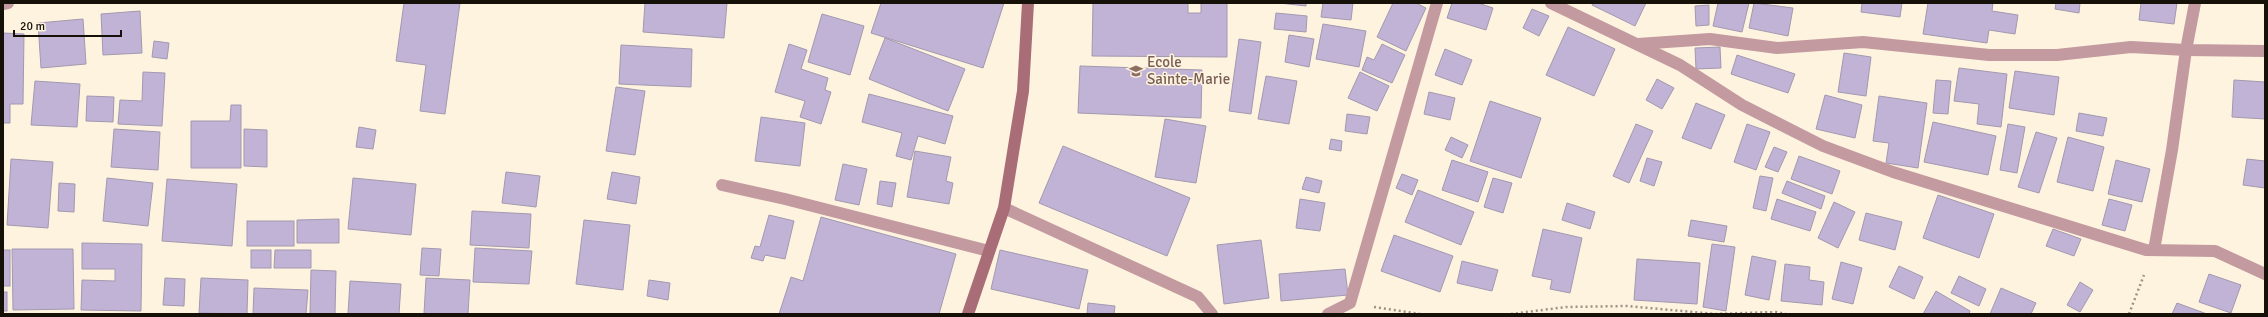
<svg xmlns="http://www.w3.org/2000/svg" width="2268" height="317" viewBox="0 0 2268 317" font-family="Signika,sans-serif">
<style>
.building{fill:#c1b3d5;stroke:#a299b0}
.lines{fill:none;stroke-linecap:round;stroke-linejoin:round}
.path{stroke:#9c9384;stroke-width:2.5;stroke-dasharray:2 3;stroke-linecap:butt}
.street{stroke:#c39aa0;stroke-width:12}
.secondary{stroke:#a86d77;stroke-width:12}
.labels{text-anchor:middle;stroke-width:3;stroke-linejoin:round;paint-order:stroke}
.education-label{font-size:15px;fill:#785e54;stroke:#fef3df;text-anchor:start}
</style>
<rect width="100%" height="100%" fill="#fef3df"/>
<g class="building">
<polygon points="404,3 460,3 445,114 420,111 426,65 396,61"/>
<polygon points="645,3 727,3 724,38 643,32"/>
<polygon points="881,3 1004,3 983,68 871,33"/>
<polygon points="1093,3 1188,3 1188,13 1201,13 1201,3 1227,3 1227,57 1092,56"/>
<polygon points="1279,3 1306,3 1306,6"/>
<polygon points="1323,3 1353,3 1351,20 1321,17"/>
<polygon points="1393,3 1416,3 1426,8 1406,51 1377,37"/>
<polygon points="1452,3 1478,3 1493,8 1486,30 1447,18"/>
<polygon points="1593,3 1646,3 1635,26 1592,5"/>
<polygon points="1718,3 1749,3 1742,32 1713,26"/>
<polygon points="1754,3 1793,8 1788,36 1749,28"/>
<polygon points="1862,3 1902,3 1900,17 1861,12"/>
<polygon points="1928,3 1993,3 1992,11 2018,15 2015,34 1989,30 1987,43 1923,34"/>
<polygon points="2056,3 2080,3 2079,13 2055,9"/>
<polygon points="2141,3 2177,3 2174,24 2139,20"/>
<polygon points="1709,5 1709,25 1696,26 1695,6"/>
<polygon points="1532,9 1549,16 1539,36 1523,28"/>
<polygon points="140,11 142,53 103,55 101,14"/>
<polygon points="1276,13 1307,16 1306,32 1274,29"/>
<polygon points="822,14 864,26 850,75 808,62"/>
<polygon points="83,19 86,64 41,68 38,23"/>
<polygon points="1323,24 1366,31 1359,67 1316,59"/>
<polygon points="1568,27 1615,49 1594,96 1546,75"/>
<polygon points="3,33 24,34 23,104 10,104 10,123 3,123"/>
<polygon points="1289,35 1314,39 1309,67 1285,62"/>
<polygon points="885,38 965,69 948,111 869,79"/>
<polygon points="1239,39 1261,42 1251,114 1229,111"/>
<polygon points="154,41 169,43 167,59 152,57"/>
<polygon points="789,44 807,50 801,69 828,78 825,90 831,92 821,124 800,117 805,101 775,92"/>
<polygon points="1382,44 1405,55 1392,83 1362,70 1367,57 1374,60"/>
<polygon points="621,45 692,49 691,87 619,84"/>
<polygon points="1720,47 1721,68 1696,69 1695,48"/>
<polygon points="1445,49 1472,60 1462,85 1435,75"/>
<polygon points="1844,53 1871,57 1866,96 1838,92"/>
<polygon points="1737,55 1795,74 1788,93 1731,74"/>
<polygon points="1080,66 1202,70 1201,118 1078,113"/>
<polygon points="1959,68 2007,74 2001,127 1977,124 1979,104 1954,101"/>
<polygon points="2015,71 2059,77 2054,115 2009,108"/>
<polygon points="143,72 165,73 162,126 118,124 120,100 142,101"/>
<polygon points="1360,72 1389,86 1377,111 1348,98"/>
<polygon points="1266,76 1297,81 1289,124 1258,119"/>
<polygon points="1657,79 1674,88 1662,109 1646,100"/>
<polygon points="1936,80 1951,81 1948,114 1933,113"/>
<polygon points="2234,80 2265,82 2265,119 2232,117"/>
<polygon points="35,81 80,84 77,127 31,125"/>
<polygon points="616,87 645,91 635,155 606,151"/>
<polygon points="1429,92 1455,98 1450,120 1424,114"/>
<polygon points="869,94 953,116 945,144 918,136 911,160 896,156 902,133 862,122"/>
<polygon points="1825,95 1862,105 1855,138 1816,129"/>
<polygon points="87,96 114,97 113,122 86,121"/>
<polygon points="1879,96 1927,103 1918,168 1886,163 1889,143 1873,141"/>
<polygon points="1490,101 1541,118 1521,178 1470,161"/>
<polygon points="1696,103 1725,115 1711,149 1682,138"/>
<polygon points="231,105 241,105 241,168 191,168 191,121 230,121"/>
<polygon points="2079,113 2107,118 2103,136 2076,131"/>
<polygon points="1347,114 1370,117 1367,134 1345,131"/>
<polygon points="761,117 805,123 800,166 755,161"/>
<polygon points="1165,119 1206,126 1196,183 1155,177"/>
<polygon points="1933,122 1996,136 1988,175 1924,162"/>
<polygon points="1636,124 1653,131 1629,183 1613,176"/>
<polygon points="1747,124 1770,132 1756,170 1734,162"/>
<polygon points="2008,124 2025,127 2017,173 2000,170"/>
<polygon points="359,127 376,130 373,149 356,147"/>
<polygon points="114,129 160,132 158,170 111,167"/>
<polygon points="244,129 267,130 267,167 244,166"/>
<polygon points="2036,132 2057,138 2039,193 2018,187"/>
<polygon points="1451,137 1468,145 1462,158 1445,150"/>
<polygon points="2068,137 2104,147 2093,191 2057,182"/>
<polygon points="1331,139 1342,141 1341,151 1329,149"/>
<polygon points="1063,146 1190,198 1167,256 1039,203"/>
<polygon points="1774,147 1787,152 1778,172 1765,167"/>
<polygon points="915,151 951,157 946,181 953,183 949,204 907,197"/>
<polygon points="1799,156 1840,171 1832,194 1791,179"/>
<polygon points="1647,158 1662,162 1654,186 1640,181"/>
<polygon points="11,159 53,162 48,228 7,225"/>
<polygon points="2247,159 2265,161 2265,188 2243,185"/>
<polygon points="1452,160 1488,172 1478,202 1442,190"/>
<polygon points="2116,160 2150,169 2142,202 2108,194"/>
<polygon points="843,164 867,169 859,205 835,200"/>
<polygon points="506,172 540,176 536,207 502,203"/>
<polygon points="612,172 640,177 636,204 607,199"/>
<polygon points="1402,174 1418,180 1412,195 1396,188"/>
<polygon points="1760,176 1773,178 1766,211 1753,208"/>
<polygon points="1306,177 1322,181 1319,193 1302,189"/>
<polygon points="107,178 153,183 148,226 103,221"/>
<polygon points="353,178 416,184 411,235 348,229"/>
<polygon points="1493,178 1512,183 1503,213 1484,207"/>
<polygon points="167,179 237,184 232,246 162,241"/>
<polygon points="880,181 896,183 892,207 877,204"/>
<polygon points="1787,181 1825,196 1821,209 1782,193"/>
<polygon points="59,183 75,184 74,212 58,211"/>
<polygon points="1418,190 1474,212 1461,245 1405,222"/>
<polygon points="1938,195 1994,214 1979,258 1923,238"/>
<polygon points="1300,199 1325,203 1320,231 1296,228"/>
<polygon points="1777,199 1816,212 1810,231 1771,219"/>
<polygon points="2109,199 2132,205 2125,231 2102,225"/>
<polygon points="1834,202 1855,212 1838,248 1818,238"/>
<polygon points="1567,203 1595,212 1590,229 1562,220"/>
<polygon points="472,211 531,214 529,248 470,245"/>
<polygon points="1866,213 1902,222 1895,250 1859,240"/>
<polygon points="769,215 794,221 785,259 765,255 763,261 751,258 755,246 760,247"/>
<polygon points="821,217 956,254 939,314 779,314 791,277 803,281"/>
<polygon points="339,219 339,243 297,243 297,220"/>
<polygon points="584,220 630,225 623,290 576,284"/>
<polygon points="1691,220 1727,226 1724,242 1688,236"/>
<rect x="247" y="221" width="47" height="25"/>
<polygon points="1543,229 1582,238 1570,293 1550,289 1552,280 1532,276"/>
<polygon points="2053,229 2081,239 2074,256 2046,246"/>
<polygon points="1394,235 1453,256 1440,292 1381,271"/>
<polygon points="1261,240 1269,298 1224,304 1217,245"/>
<polygon points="82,243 142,244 141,311 81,310 82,280 115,281 115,269 82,269"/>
<polygon points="1712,244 1735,247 1726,311 1703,307"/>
<polygon points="422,248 441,249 439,276 420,275"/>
<polygon points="475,248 532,251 529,284 473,282"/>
<polygon points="12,249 73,249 74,309 13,310"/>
<rect x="3" y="250" width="7" height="36"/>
<rect x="251" y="250" width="20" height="18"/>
<polygon points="275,250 311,250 311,268 274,268"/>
<polygon points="1000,250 1088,270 1079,309 991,289"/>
<polygon points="1752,256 1776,261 1769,300 1745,295"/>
<polygon points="1637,259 1700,263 1697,304 1634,300"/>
<polygon points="1462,261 1498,270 1492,291 1457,283"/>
<polygon points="1841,262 1862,268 1853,304 1832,299"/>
<polygon points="1785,264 1810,267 1809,280 1824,282 1822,305 1781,301"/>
<polygon points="1899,266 1923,277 1914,299 1889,287"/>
<polygon points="1345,269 1348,295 1281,301 1279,274"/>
<polygon points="311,270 336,271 335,314 310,314"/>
<polygon points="2209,274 2241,285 2231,313 2199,302"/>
<polygon points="1959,276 1986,289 1979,306 1951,293"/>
<polygon points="165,278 185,279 184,306 163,305"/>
<polygon points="201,278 248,280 247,314 199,313"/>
<polygon points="426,278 470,280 468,314 424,314"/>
<polygon points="649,280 670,283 668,300 647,296"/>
<polygon points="350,281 401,284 399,314 348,314"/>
<polygon points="2080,282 2093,290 2080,312 2067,305"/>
<polygon points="254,288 308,290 306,314 253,314"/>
<polygon points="2001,288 2036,303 2031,314 1990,314"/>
<polygon points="1936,291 1970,311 1969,314 1923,314"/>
<rect x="3" y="292" width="4" height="19"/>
<polygon points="1088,303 1115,306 1114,314 1087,314"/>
<polygon points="2177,303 2207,314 2172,314"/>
</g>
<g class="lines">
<g class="path">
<polyline points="1374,307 1420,314"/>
<polyline points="1511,314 1566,307 1627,306 1715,314 1776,312 1786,314"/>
<polyline points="2129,314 2144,275"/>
</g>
<g class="street">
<polyline points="1551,3 1680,65 1742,105 1823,146 1893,172 2146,250 2215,251 2265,274"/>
<polyline points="2195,3 2186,50 2265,51"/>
<polyline points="3,4 8,3"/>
<polyline points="1638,44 1710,39 1777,48 1863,42 1989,55 2057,55 2131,47 2186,50 2172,150 2154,250"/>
<polyline points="722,185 785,199 989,251"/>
<polyline points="1004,208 1198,297 1212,314"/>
<polyline points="1328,314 1350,303 1437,3"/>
</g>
<polyline class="secondary" points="968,314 1004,208 1023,91 1028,3"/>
</g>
<defs>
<g id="school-bare" transform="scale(1.08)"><path d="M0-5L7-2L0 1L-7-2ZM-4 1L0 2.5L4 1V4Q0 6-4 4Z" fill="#8d6e63" stroke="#fef3df" stroke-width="2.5" paint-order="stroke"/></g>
</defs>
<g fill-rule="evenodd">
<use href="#school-bare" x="1136" y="71"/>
</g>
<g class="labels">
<g class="education-label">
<text x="1147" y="67">Ecole<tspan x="1147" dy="17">Sainte-Marie</tspan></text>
</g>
</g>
<rect width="2268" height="317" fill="none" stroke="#151008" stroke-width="8"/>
<path d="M14 30v6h107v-6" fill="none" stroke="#151008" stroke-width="2"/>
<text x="20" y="30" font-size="12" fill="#151008" stroke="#fef3df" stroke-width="3" paint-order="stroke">20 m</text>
</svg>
